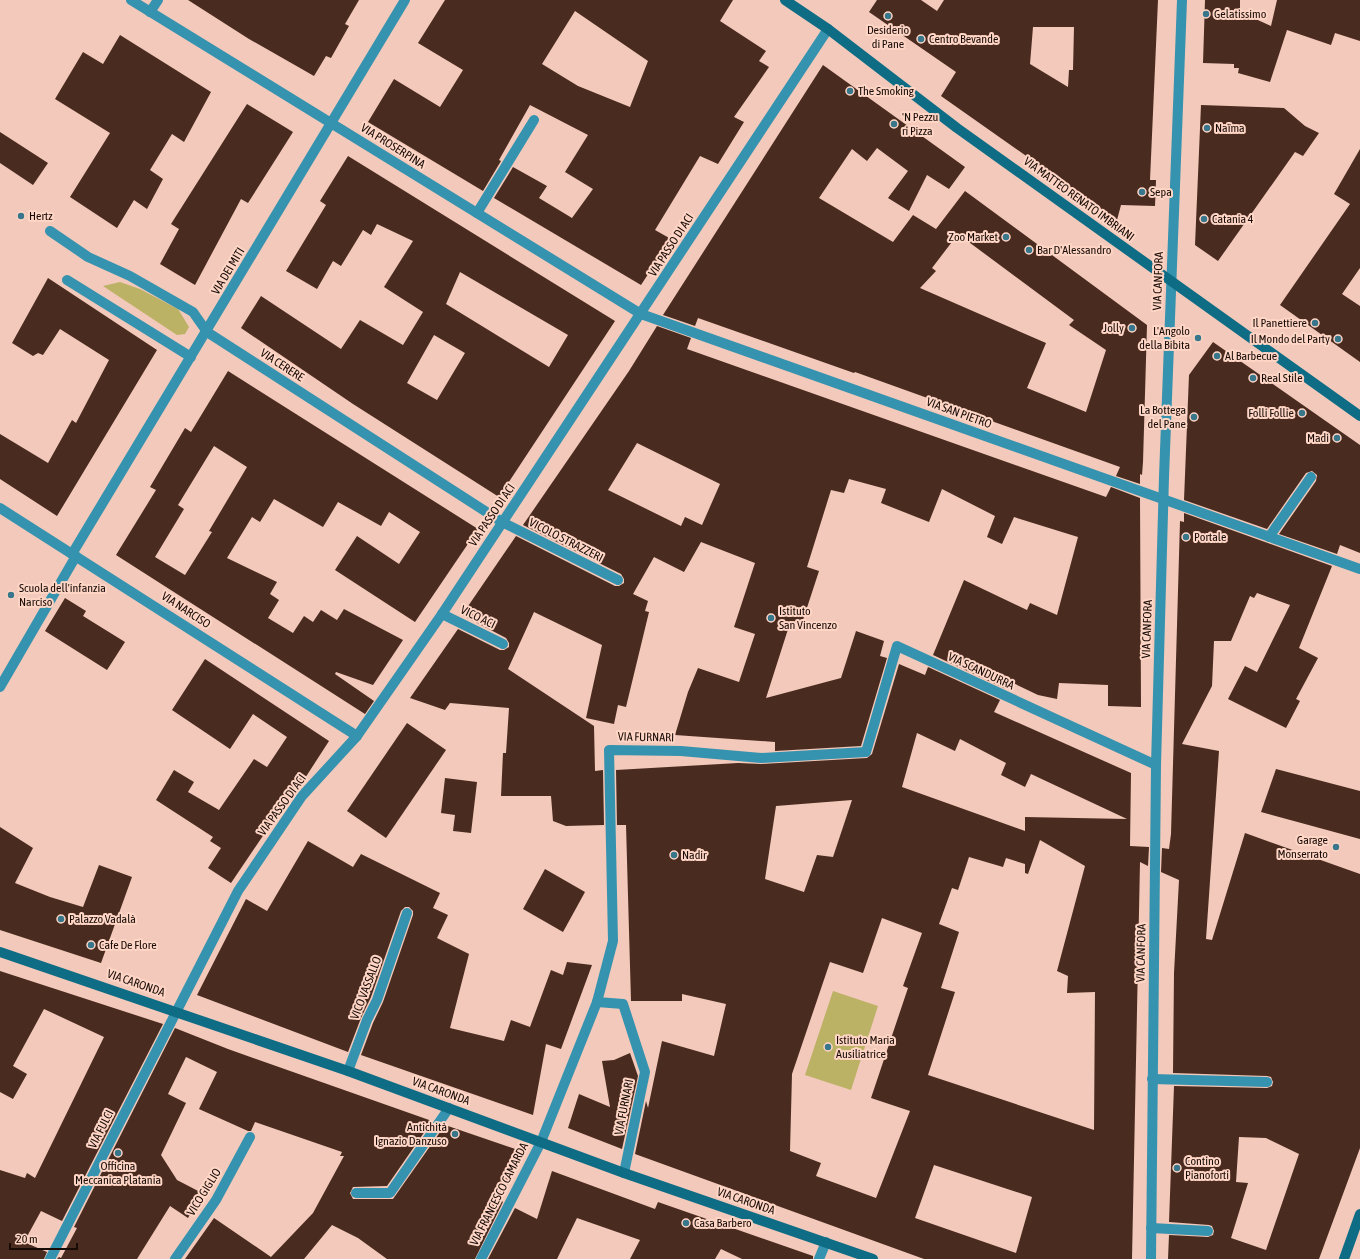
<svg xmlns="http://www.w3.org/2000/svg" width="1360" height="1259" viewBox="0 0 1360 1259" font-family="'Asap Condensed',sans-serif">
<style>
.green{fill:#bcb265}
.building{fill:#4a2b1f;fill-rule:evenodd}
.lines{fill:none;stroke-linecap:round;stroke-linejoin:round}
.service{stroke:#3593af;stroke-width:10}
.minor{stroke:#3593af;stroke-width:10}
.tertiary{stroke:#3593af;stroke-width:10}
.secondary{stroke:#0f6c85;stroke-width:10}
.poi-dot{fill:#38778b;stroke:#ffd6c6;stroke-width:1.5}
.labels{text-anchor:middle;stroke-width:4;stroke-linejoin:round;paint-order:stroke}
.poi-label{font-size:12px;fill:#180b06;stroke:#ffd6c6;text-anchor:start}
.street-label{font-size:12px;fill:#180b06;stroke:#ffd6c6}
</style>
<rect width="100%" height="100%" fill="#f2c9ba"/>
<g class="green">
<polygon points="120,282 140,289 178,309 189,327 185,334 177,335 103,286"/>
<polygon points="833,991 878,1006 851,1090 805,1075"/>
</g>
<g class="building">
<polygon points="188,0 359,0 345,24 349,26 331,58 326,56 314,76 249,39"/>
<path d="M445,0H733L720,21L766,51L759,61L769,67L734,117L744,122L718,164L700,156L655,230L671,239L641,285L494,198L513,167L547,186L539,198L572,218L593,189L565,172L588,135L530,105L499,160L501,161L483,191L368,122L394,79L440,107L463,70L418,43ZM575,11L648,61L630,107L578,86L542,64Z"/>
<path d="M877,0H921L937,11L944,0H1158L1150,180H1156L1155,206L1121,205L1117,220L941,96L956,72L869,12ZM1033,27H1074L1073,70H1069L1068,87L1030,64Z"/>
<polygon points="1205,0 1240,0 1240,12 1271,26 1277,0 1360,0 1360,41 1335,33 1331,45 1287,30 1270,82 1238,73 1239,68 1234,68 1234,64 1203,63"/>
<polygon points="120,35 211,92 184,142 172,134 150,170 163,179 147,209 134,200 117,228 70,197 110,133 55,99 83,52 103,64"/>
<path d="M823,65L965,167L949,189L927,175L909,211L888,198L908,171L877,148L867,161L852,149L819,198L893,242L913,215L936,229L965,191L1147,325L1143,462L1142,475L1140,474V484L1116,476L1120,467L855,372L854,373L698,318L695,326L663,315ZM958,234L1074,320L1069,325L1106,350L1086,412L1027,388L1046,343L920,288L936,271L932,268Z"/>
<polygon points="247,104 293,132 248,203 241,199 195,285 160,264 179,229 171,224"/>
<polygon points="1201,105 1284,108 1305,126 1319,133 1303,156 1295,152 1218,261 1195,245"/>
<polygon points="0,132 48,163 33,185 0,163"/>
<polygon points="1360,149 1360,268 1342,294 1360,306 1360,362 1280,305 1350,204 1334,194"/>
<path d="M348,156L615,321L499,497L353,404L241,328L261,296L341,349L360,320L403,345L423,312L384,287L413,241L377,224L371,235L363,230L341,266L333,261L317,289L286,271L326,205L320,201ZM460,272L568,335L549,367L446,304ZM434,335L465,353L437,400L407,383Z"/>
<polygon points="48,278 157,350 57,516 0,479 0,434 48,463 72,420 76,423 109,360 60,329 43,355 38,353 33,356 12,343"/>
<path d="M657,326L691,338L687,349L1106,497L1111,487L1140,498L1141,707L1108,706V685L1059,683L1057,699L1038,695L1009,681L1006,689L933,655L964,580L1027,610L1030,603L1057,615L1078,537L1014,517L1002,544L987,537L995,516L942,489L929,522L881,503L886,489L849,479L844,493L831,490L807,567L819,571L801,626L790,623L766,698L841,678L856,631L884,641L880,656L887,658L861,746L775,751V742L675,735L688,692L698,668L739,682L755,634L734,627L755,563L701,542L684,572L654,557L633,594L648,601L645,611L649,612L626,707L618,705L614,724L586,718L602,645L534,612L508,669L594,726L595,771L603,770L604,825L566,826L553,821L551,796H501L503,753H506L509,708L450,703L445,710L410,698L458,629L500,650H504L509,647V643L506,638L462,615L516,536L615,586H619L624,583V579L621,574L523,525L629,371ZM637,443L720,484L702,525L685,517L681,526L608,490Z"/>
<polygon points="1213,342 1360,445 1360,553 1340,545 1337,554 1279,534 1316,481 1317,475 1312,471 1306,473 1267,529 1184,500 1189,375"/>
<path d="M228,371L478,529L415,622L335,570L357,536L399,564L420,532L389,512L381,526L338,502L323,527L274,499L260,522L252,517L227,558L277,582L270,594L279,600L268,618L293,633L304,616L313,622L321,610L337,620L344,609L403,640L373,685L336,672L335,674L374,701L365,714L116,555L156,490L150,487L185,428L191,432ZM214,446L247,467L209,531L212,532L185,575L155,557L184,509L178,505Z"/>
<path d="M1184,513L1332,566L1299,648L1318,658L1296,699L1300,701L1286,728L1228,699L1245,666L1257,672L1290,605L1257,593L1254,598L1250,596L1231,641H1214L1212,686L1182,744L1219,751L1206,939L1212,940L1245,833L1360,874V1148L1319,1259H1168L1169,1235L1208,1237L1213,1235L1214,1231L1212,1226L1209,1225L1169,1222L1174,1086L1267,1088L1272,1086L1273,1082L1271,1077L1267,1076L1173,1073L1174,973L1179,880L1161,872L1162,848L1169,849L1171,834L1180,521L1184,522ZM1239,1137L1266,1138L1299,1154L1266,1250L1231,1238L1248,1183L1236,1182Z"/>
<polygon points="65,598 86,611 83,616 125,642 107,670 45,631"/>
<polygon points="205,659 329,741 298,789 296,787 231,883 208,868 221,848 210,841 213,837 156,800 174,770 194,782 188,792 219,810 254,759 267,767 287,737 253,714 230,749 172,710"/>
<path d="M899,664L925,675L928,667L1000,700L994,712L1131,773L1130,846L1149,847L1148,866L1140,862L1132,1259H924L635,1154L646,1101L648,1108L662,1041L714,1056L726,1004L682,994V1001H631L626,825H617L616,770L738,763L761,764L867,758L872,754ZM917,733L955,751L960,739L1006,763L1001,775L1025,787L1031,774L1127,819L1025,817V831L902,787ZM852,800L833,857L817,855L804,892L765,879L776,806ZM1040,840L1085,866L1057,971L1068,976L1067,993L1095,992L1094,1130L928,1075L955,992L941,988L959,932L939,924L952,888L958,890L969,857L1003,867L1006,858L1025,864V873L1028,874ZM882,918L922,933L903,986L908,988L871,1098L910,1111L876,1198L816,1176L821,1163L790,1151L792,1074L830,962L863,973ZM934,1165L1032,1197L1016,1253L915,1218Z"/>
<polygon points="407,723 446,750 386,838 347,811"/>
<polygon points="1276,769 1360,791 1360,839 1261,812"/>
<polygon points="445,778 477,782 471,833 453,831 455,815 441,813"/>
<polygon points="0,827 33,848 15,883 50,897 83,907 99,865 132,877 101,963 0,930"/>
<polygon points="308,841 353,867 361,854 440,893 433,908 448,915 437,938 469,954 450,1028 504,1041 511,1020 530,1027 551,970 563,975 567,962 592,965 561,1049 546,1044 533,1115 361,1055 373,1023 383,1002 413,915 413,911 409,907 405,907 401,911 371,997 361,1018 348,1052 197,995 246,899 267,911"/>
<polygon points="545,869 585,892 563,932 523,909"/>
<polygon points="0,971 163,1024 62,1221 41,1211 24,1242 47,1252 44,1259 0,1259 0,1170 25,1178 27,1173 35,1178 104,1037 44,1009 13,1066 27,1074 13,1099 0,1092"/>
<polygon points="175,1028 228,1049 432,1121 387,1186 353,1187 350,1193 353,1199 393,1199 445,1125 524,1152 500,1200 503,1202 475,1259 387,1259 358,1238 332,1225 304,1259 185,1259 214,1218 271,1257 313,1213 344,1156 340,1156 342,1152 255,1122 251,1131 248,1131 199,1109 217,1072 186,1057 168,1094 186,1103 161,1155 177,1180 202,1193 188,1218 170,1206 137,1259 57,1259 59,1257 61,1258 77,1228 74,1227"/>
<polygon points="630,1053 638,1076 622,1149 568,1128 579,1094 610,1107 602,1061 614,1060"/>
<polygon points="552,1171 655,1209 658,1202 813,1256 813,1259 742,1259 721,1249 715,1259 630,1259 640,1240 577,1218 557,1259 488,1259 515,1208 537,1219"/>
</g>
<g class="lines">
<g class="service">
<polyline points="477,213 534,120"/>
<polyline points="67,280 191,357"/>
<polyline points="0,687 76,556"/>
<polyline points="1152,1079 1267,1082"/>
<polyline points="1151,1228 1208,1231"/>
<polyline points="175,1259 216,1200 250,1137"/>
</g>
<g class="minor">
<polyline points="131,0 641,314 1360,569"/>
<polyline points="150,12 158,0"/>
<polyline points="50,231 88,257 130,276 193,312 207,332 502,522 618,580"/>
<polyline points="0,508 357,736"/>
<polyline points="1269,537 1311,477"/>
<polyline points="72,554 405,0"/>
<polyline points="442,614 503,644"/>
<polyline points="597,1002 623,1004 645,1072 624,1173"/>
<polyline points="348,1071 367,1020 377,1000 407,913"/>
<polyline points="356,1193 390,1193 449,1108"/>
<polyline points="50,1259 238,891 302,796 357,736 442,614 828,29"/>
<polyline points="481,1259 541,1142 597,1002 613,941 609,750 681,751 761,758 866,752 897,646 1156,765"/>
<polyline points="819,1259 826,1242"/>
</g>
<polyline class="tertiary" points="1151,1259 1156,765 1164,477 1182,0"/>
<g class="secondary">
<polyline points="785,0 828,29 957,128 1360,416"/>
<polyline points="0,952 348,1071 624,1173 873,1259"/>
<polyline points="1344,1259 1360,1214"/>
</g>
</g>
<g class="poi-dot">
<circle cx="1206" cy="14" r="4"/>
<circle cx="888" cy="16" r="4"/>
<circle cx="921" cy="39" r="4"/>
<circle cx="850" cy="91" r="4"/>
<circle cx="894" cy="124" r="4"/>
<circle cx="1207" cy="128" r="4"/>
<circle cx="1142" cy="192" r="4"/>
<circle cx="21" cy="216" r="4"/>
<circle cx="1204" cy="219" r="4"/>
<circle cx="1006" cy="237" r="4"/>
<circle cx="1029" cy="250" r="4"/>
<circle cx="1315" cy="323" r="4"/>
<circle cx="1132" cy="328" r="4"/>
<circle cx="1198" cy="338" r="4"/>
<circle cx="1338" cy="339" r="4"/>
<circle cx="1217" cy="356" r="4"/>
<circle cx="1253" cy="378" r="4"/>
<circle cx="1302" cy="413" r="4"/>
<circle cx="1194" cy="417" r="4"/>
<circle cx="1337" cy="438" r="4"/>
<circle cx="1186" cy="537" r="4"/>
<circle cx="11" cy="595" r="4"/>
<circle cx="771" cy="618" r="4"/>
<circle cx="1336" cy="847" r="4"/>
<circle cx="674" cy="855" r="4"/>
<circle cx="61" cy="919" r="4"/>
<circle cx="91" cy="945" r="4"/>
<circle cx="828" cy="1047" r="4"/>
<circle cx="455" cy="1134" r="4"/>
<circle cx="118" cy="1153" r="4"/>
<circle cx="1177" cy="1168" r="4"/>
<circle cx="686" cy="1223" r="4"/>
</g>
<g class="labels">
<g class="poi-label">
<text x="1214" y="18">Gelatissimo</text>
<text x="888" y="34" text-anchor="middle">Desiderio<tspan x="888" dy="14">di Pane</tspan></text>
<text x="929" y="43">Centro Bevande</text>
<text x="858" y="95">The Smoking</text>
<text x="902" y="121">'N Pezzu<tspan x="902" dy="14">ri Pizza</tspan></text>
<text x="1215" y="132">Naïma</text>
<text x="1150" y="196">Sepa</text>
<text x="29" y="220">Hertz</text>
<text x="1212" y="223">Catania 4</text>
<text x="998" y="241" text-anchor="end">Zoo Market</text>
<text x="1037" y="254">Bar D'Alessandro</text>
<text x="1307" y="327" text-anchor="end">Il Panettiere</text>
<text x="1124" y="332" text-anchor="end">Jolly</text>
<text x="1190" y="335" text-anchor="end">L'Angolo<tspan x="1190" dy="14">della Bibita</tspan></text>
<text x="1330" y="343" text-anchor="end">Il Mondo del Party</text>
<text x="1225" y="360">Al Barbecue</text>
<text x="1261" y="382">Real Stile</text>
<text x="1186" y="414" text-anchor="end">La Bottega<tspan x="1186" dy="14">del Pane</tspan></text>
<text x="1294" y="417" text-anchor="end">Folli Follie</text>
<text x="1329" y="442" text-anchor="end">Madì</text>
<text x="1194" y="541">Portale</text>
<text x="19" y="592">Scuola dell'infanzia<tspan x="19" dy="14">Narciso</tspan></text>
<text x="779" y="615">Istituto<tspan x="779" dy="14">San Vincenzo</tspan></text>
<text x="1328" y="844" text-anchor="end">Garage<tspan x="1328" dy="14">Monserrato</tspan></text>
<text x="682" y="859">Nadir</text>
<text x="69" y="923">Palazzo Vadalà</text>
<text x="99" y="949">Cafe De Flore</text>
<text x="836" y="1044">Istituto Maria<tspan x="836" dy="14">Ausiliatrice</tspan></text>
<text x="447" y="1131" text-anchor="end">Antichità<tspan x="447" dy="14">Ignazio Danzuso</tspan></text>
<text x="1185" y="1165">Contino<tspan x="1185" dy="14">Pianoforti</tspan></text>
<text x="118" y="1170" text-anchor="middle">Officina<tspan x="118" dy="14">Meccanica Platania</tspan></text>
<text x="694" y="1227">Casa Barbero</text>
</g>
<g class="street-label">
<text transform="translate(393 146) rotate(32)" y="4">VIA PROSERPINA</text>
<text transform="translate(1079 199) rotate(36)" y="4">VIA MATTEO RENATO IMBRIANI</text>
<text transform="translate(671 245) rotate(-57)" y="4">VIA PASSO DI ACI</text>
<text transform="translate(228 271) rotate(-59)" y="4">VIA DEI MITI</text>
<text transform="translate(1158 281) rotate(-88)" y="4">VIA CANFORA</text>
<text transform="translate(282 365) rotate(33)" y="4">VIA CERERE</text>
<text transform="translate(959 413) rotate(20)" y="4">VIA SAN PIETRO</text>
<text transform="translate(492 515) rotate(-56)" y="4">VIA PASSO DI ACI</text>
<text transform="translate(566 540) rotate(27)" y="4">VICOLO STRAZZERI</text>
<text transform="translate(186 610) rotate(33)" y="4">VIA NARCISO</text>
<text transform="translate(478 617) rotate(26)" y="4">VICO ACI</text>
<text transform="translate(1147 629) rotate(-88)" y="4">VIA CANFORA</text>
<text transform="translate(981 671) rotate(25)" y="4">VIA SCANDURRA</text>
<text transform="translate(646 737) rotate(1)" y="4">VIA FURNARI</text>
<text transform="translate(282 805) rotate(-54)" y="4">VIA PASSO DI ACI</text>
<text transform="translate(1141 953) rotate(-89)" y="4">VIA CANFORA</text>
<text transform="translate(136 983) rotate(19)" y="4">VIA CARONDA</text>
<text transform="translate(366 988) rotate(-69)" y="4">VICO VASSALLO</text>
<text transform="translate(441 1091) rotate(20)" y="4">VIA CARONDA</text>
<text transform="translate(624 1107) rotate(-79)" y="4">VIA FURNARI</text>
<text transform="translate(101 1129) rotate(-63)" y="4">VIA FULCI</text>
<text transform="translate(204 1192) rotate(-58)" y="4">VICO GIGLIO</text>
<text transform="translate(499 1194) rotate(-63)" y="4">VIA FRANCESCO CAMARDA</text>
<text transform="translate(746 1201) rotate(19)" y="4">VIA CARONDA</text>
</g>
</g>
<path d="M10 1243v6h67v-6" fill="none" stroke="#180b06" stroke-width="2"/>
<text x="16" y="1243" font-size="12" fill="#180b06" stroke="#ffd6c6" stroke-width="3" paint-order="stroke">20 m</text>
</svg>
